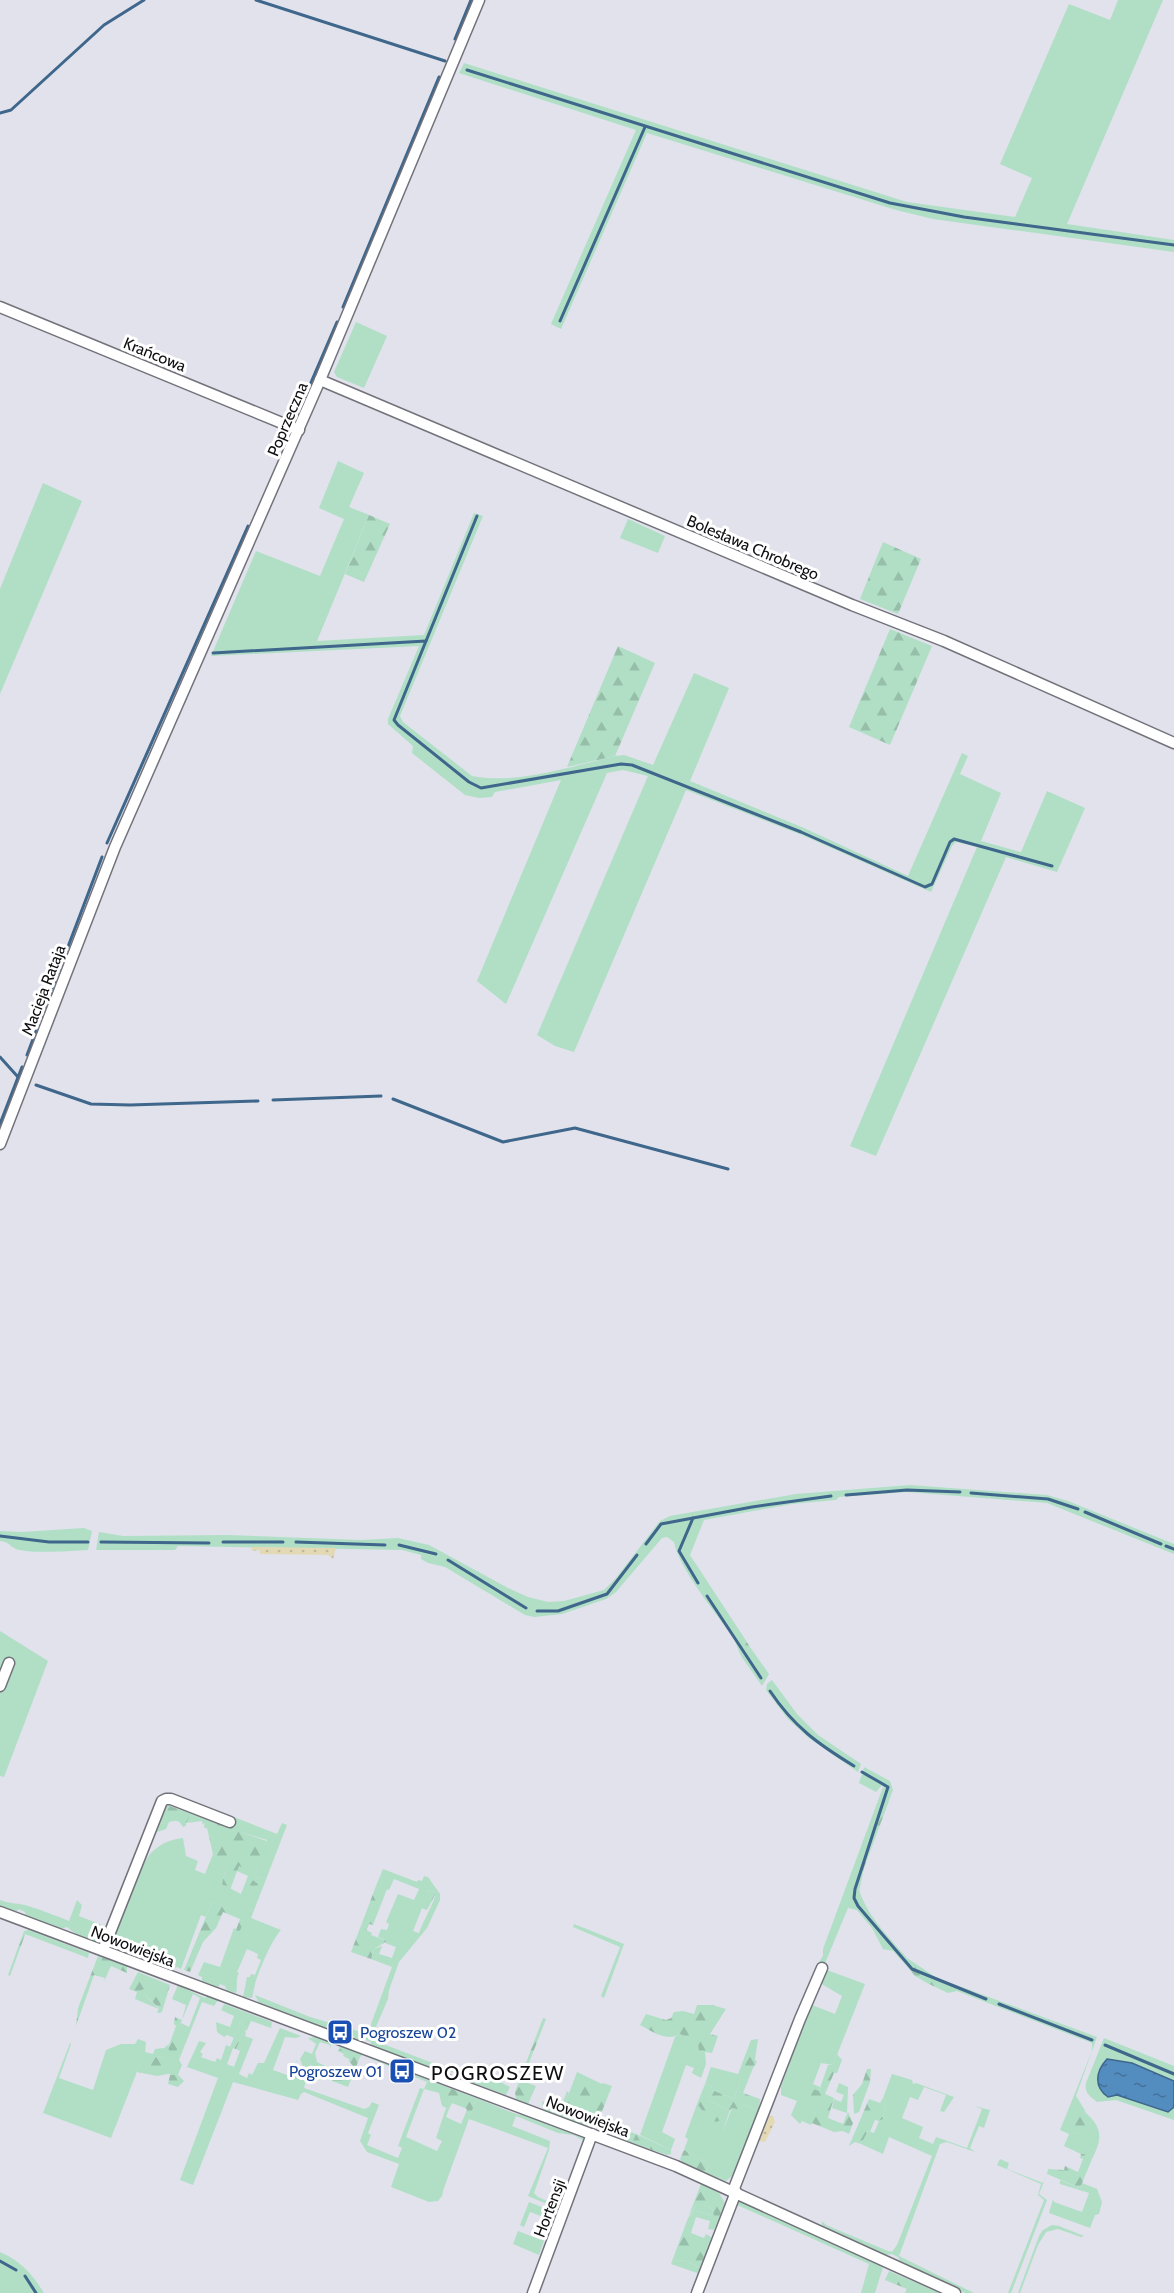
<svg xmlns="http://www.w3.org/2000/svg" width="1174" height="2293" viewBox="0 0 1174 2293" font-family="Cabin,sans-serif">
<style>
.green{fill:#b0dfc6;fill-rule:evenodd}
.forest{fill:url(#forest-firs)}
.sand{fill:url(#sand-dots)}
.water{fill:url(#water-ripples);stroke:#3f668b;stroke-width:1.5}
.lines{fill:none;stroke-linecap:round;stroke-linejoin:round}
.stream{stroke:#3f668b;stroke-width:3}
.minor-casing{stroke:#72727b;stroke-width:13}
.minor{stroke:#fff;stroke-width:10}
.labels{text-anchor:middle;stroke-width:6;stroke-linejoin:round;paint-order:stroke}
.street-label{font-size:16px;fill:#0f0f12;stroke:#fff}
.transit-label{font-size:16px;fill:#164399;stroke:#fff;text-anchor:start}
.quarter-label{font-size:20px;letter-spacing:1.5px;fill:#0f0f12;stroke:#fff}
</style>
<defs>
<pattern id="forest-firs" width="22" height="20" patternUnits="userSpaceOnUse" patternTransform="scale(1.5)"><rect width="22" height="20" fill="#b0dfc6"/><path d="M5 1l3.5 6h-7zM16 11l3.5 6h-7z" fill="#96bea9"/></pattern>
<pattern id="sand-dots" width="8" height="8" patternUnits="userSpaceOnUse" patternTransform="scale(1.5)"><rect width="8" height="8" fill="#e3d9b5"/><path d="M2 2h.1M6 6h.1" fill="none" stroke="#c2b99b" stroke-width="1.8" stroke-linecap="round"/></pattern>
<pattern id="water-ripples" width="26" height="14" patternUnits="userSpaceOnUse" patternTransform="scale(1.5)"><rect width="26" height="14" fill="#538cbf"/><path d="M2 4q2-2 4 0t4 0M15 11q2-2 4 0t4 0" fill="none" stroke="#43719a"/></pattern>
</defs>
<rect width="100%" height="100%" fill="#e1e2ec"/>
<g class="green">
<polygon points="1118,0 1163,0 1067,224 1174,240 1174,252 933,219 896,210 647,133 561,329 551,324 636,130 459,73 464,63 907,202 1015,217 1032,178 1000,164 1069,4 1110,20"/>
<polygon points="356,322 387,336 364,388 337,377 334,372"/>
<path d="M338,461L364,473L349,507L369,515L317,641L424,635L474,513L483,516L400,716L403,722L472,776C516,785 573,766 615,756L624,755L653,765L694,673L729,688L690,781L804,828L908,876L962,753L968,756L960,774L1001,793L981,841L1021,852L1047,791L1085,808L1057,872L1006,857L876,1156L850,1146L977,847L956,842L952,846L931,892L802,835L686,790L574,1052L555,1046L537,1035L648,776L623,770L607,773L506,1004L477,981L561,780L495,792L492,797L479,798L465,795L412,753L413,746L388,724V719L419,646L211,656L256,551L320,576L344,519L319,508Z"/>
<polygon points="43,483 82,501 0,694 0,589"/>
<polygon points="628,519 665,536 658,553 620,538"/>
<path d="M910,1485L1047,1495L1068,1501L1174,1544V1554L1047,1503L907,1492L839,1497L836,1500L792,1504L704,1520L690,1555L743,1636L734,1639C717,1614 679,1569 674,1542L667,1537L662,1538L616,1592L606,1599L562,1614L534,1617L525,1615L445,1567L428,1563L421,1559V1555L402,1550L178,1546L175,1550H96L99,1532L123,1536L226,1535L361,1540L398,1538L429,1545L508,1588L528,1597L548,1602L564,1601L604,1590L616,1578L660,1521L670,1516L796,1494Z"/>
<path d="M84,1528L92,1531L88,1550C73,1551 29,1554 16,1549C9,1546 10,1542 0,1541V1531L22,1532Z"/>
<polygon points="0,1631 48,1661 4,1777 0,1776"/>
<polygon points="750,1647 769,1674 762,1686 741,1656"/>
<polygon points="772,1680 797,1714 818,1735 861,1764 858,1772 809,1738 788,1719 766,1690 767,1684"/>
<polygon points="862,1774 882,1785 876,1792 859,1783"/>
<path d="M883,1787L886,1790L857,1882C863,1912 888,1936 907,1958L903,1962L893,1951L883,1949L872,1928L857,1910L848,1908L826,1961L821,1967L817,1965L823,1956V1949Z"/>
<polygon points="190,1815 206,1821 203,1825 202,1821 186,1823 186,1826 183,1827 178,1820 169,1822 166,1829 157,1832 160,1823 164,1824 167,1819"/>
<path d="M234,1817L277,1834L282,1823L287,1825L251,1918L281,1930C272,1939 256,1976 254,1989C253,1992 253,1995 252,1998L243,1997L247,1977H250L251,1974L255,1975L261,1960L257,1958L258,1954L247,1949L237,1972L239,1973C235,1981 238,1986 236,1993L227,1991L225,1986L220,1984L218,1987L202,1981V1977L198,1975L204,1962L220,1967L234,1928L236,1929L235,1933L246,1916L212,1902L206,1917L201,1915L181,1969L177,1967L174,1969L115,1948L113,1939L138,1872L141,1870C148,1851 163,1840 183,1838L186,1856L198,1861L195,1870L205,1874L213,1854L218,1856L225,1871L222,1884L241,1894L248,1876L237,1871L239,1865L257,1862L258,1865L255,1876L260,1879L267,1840L228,1828Z"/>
<path d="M383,1869L417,1882L418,1880L422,1881L424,1876L428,1877L440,1894V1900L427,1928L399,1962L389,1990L388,1999L375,2029H372L371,2024L392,1967L371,1959L374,1949L382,1946L379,1954L392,1958L396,1947L385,1943L387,1941L378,1937L381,1929L387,1930L389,1924L386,1922L398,1894L414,1900L419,1889L394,1879L389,1890L376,1886ZM429,1890L436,1893C434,1903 423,1921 419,1933L413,1931Z"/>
<path d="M0,1900C10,1904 18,1903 28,1906C42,1910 56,1916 69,1921L77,1900L82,1905L79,1916L109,1928L100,1944L80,1937L67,1927L60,1929L26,1916L25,1912L19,1909L15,1912L0,1907Z"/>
<polygon points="574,1924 624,1944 604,1998 601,1996 620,1947 573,1927"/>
<polygon points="29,1930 89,1953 88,1958 25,1934 26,1932 24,1931"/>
<polygon points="824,1969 865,1984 833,2065 821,2063 813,2084 820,2087 819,2092 810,2089 810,2104 816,2111 814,2115 791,2115 797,2101 781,2095 781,2087 809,2009 812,2005 835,2014 842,1996 820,1983"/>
<polygon points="178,1985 205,1998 207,1996 218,2000 214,2006 202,2002 179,2060 182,2065 177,2077 158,2070 164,2058 156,2056 149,2067 140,2064 111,2138 43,2113 70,2043 71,2044 59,2078 93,2090 106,2050 121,2044 135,2044 138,2039 146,2042 145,2052 153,2054 155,2049 164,2048 169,2044 168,2048 181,2023 189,2027 200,1998 193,1994 182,2020 186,2005 172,1999"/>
<path d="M959,1986L1097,2037L1076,2096L1086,2112L1082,2110L1073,2132L1080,2134L1088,2131L1092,2119C1104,2133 1099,2145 1092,2159L1089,2154H1081L1064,2146L1069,2134L1060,2130L1092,2051V2043L957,1991Z"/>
<polygon points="144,1988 146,1996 159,2009 135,1999 137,1992"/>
<polygon points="255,1995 310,2017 378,2037 378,2041 383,2044 482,2082 485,2074 510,2087 506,2095 457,2077 454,2073 443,2068 441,2070 436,2069 371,2046 371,2042 363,2039 360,2041 354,2039 354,2036 327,2026 325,2028 266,2006 259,2003"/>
<polygon points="224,2004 272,2022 271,2028 251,2021 247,2030 240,2022 234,2038 227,2035 224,2037 217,2032 216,2022 230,2027 234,2016 221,2010"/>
<path d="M280,2028L301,2036L296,2038L285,2037L273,2070L290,2076L297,2059L294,2075L297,2076L303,2067L300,2059L305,2051L312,2054L316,2044L308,2038L316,2037L331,2043V2048L330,2045L320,2042L315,2053L317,2062L336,2071L335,2074L310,2065L304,2088L364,2109L369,2107L372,2102L379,2105L368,2133L371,2135L367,2145L398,2158L402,2148L398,2146L420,2088L424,2089L406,2137L437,2151L442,2141L436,2138L446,2108L449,2109L446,2117L461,2124L466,2112L471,2114L476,2098C488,2102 514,2115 523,2115L585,2139V2141L573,2135L558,2133L516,2116L512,2126L550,2141L549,2150L534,2193L538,2197L561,2207L559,2209L528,2196L548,2148L469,2119L444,2188L442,2196L438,2201L429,2202L391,2187L399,2164L367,2152L360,2141L368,2118L304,2092L301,2094L298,2100L233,2082L193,2185L180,2180L218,2078L187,2067L199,2041L206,2043L200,2052L203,2054L201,2057L215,2062L217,2058L221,2060L226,2045L233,2048L227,2064L234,2067L240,2051L236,2049L243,2032H246L245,2036L253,2039L239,2074L247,2078L249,2073L252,2075L258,2063H264Z"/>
<polygon points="680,2034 699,2043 699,2051 705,2052 706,2064 701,2078 692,2073 694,2068 686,2065 662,2132 675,2139 671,2150 640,2135 675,2037"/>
<path d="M1104,2038L1174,2066V2120L1116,2100L1097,2102C1090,2096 1084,2093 1086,2083Z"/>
<polygon points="340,2046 428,2080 427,2082 362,2055 360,2057 338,2051"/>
<polygon points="711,2067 738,2074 740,2083 734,2099 712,2090 711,2086 705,2084"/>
<polygon points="892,2074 912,2080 913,2084 916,2083 954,2097 944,2112 940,2111 946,2095 924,2087 918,2100 910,2097 902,2118 923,2127 919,2138 933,2144 936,2137 967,2148 982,2109 974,2106 990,2110 984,2128 979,2126 970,2148 975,2152 947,2142 940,2144 899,2256 974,2293 965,2293 901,2263 898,2257 892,2254 885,2255 822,2225 822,2221 826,2225 888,2251 892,2252 897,2245 932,2156 889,2137 883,2154 861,2144 868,2131 874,2133 879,2121 883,2119 886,2101 883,2098"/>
<polygon points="839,2083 848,2087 847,2113 832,2108 834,2099 841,2102 844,2095 836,2092"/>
<polygon points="567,2091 569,2093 560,2117 544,2110 542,2104 543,2101 561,2107"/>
<polygon points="707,2100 730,2110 722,2133 732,2108 744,2105 759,2111 733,2175 726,2181 706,2173 709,2164 684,2150 688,2139 685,2137 697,2104 705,2114 722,2115 707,2104"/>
<polygon points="605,2117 620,2128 636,2134 632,2143 605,2132"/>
<polygon points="1000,2159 1009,2163 1007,2169 1043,2183 1047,2174 1039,2194 1047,2200 1011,2293 1008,2293 1044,2200 1038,2195 1041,2184 997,2165"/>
<polygon points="1060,2180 1080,2188 1082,2183 1097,2189 1102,2202 1099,2214 1095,2215 1090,2228 1049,2213 1053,2199 1054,2202 1082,2212 1089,2193 1060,2184"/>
<polygon points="735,2201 739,2201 883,2267 875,2293 861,2293 869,2264 735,2204"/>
<polygon points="529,2202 544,2208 541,2216 530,2212 524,2227 520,2225"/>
<polygon points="696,2205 705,2205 712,2209 714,2216 695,2211 688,2218"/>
<polygon points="1052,2225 1059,2226 1084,2236 1081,2237 1058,2229 1046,2232 1038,2245 1020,2293 1018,2293 1039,2236 1043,2230"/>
<polygon points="518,2231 541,2240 543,2237 545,2238 539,2255 513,2244"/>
<polygon points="711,2237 713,2239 700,2274 671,2264 674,2260 686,2261 700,2268"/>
<path d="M0,2252C21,2261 32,2274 44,2293H0Z"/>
<polygon points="910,2280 939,2293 905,2293"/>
</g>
<g class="forest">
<polygon points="369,515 390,524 364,582 345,574"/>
<polygon points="883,542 921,559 898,614 860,599"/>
<polygon points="890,629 932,646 890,745 849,727"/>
<polygon points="618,646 655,663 615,756 567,767"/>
<polygon points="738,1636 743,1636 750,1647 741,1656 734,1639"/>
<polygon points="864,1767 890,1781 893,1790 864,1868 859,1892 857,1882 886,1790 881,1785 862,1774"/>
<polygon points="167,1805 275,1844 260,1879 255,1876 258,1865 254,1863 252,1868 248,1869 239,1866 230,1890 222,1884 225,1871 215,1864 217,1856 213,1854 207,1828 204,1828 205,1821 190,1815 186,1823 167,1819 164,1824 160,1823"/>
<path d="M251,1879L258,1884L252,1902C244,1895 244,1887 251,1879Z"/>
<polygon points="376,1886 387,1889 373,1925 369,1924 366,1930 372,1933 371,1935 387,1941 374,1949 371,1959 351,1952"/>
<polygon points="429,1890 436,1893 427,1910 421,1908"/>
<polygon points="212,1902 246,1915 238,1936 235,1933 240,1919 223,1912 216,1928 203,1942 190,1972 184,1970"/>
<polygon points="24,1931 26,1932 10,1976 8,1975"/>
<polygon points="98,1956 127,1966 127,1973 111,1966 103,1984 105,1978 94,1975 76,2026 78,2008"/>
<polygon points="907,1958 937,1978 959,1986 957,1991 948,1993 927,1983 915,1976 903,1962"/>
<polygon points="138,1972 170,1985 162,2012 159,2013 157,2013 159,2008 146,1996 144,1989 137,1992 129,1989"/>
<path d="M697,2005H712L726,2009L710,2034L718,2036L712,2053L699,2051L698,2043L680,2034C667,2042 653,2032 640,2025L646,2014L666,2020L671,2018L674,2012L683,2011L694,2014Z"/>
<polygon points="175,2017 182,2020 177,2032 182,2036 176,2052 170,2052 168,2048 176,2026 174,2024"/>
<polygon points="543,2018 546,2019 522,2081 536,2086 528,2104 516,2099 515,2092"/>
<polygon points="240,2022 247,2030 243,2033 236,2049 230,2047"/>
<polygon points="758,2039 755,2060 757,2062 753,2068 743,2093 760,2099 759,2111 744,2105 738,2109 732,2108 730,2110 707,2100 708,2104 723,2115 721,2120 716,2122 705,2114 697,2104 705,2084 711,2086 712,2090 734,2099 740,2083 737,2077 751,2040"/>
<polygon points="340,2049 360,2057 348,2087 332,2081 336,2071 350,2075 353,2066 349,2061 349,2059 343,2056 344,2054 338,2051"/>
<polygon points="837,2054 842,2060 837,2073 834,2073 825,2094 834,2098 828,2118 843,2124 848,2112 853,2123 849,2134 843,2131 834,2132 812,2123 811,2125 802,2121 800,2124 791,2115 814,2115 816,2111 810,2109 810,2104 806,2101 810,2088 819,2091 828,2065 833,2065"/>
<polygon points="156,2056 164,2058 164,2067 168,2074 157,2076 137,2072 140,2063 149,2067"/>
<polygon points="867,2069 871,2069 870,2082 859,2112 854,2114 853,2095 862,2084"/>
<polygon points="577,2072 602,2084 603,2083 612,2086 597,2124 588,2127 560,2117"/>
<polygon points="170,2075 178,2075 184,2081 178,2087 168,2084"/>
<polygon points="428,2080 476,2098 471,2114 466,2112 467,2109 452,2103 449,2109 442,2106 439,2093 424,2089"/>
<polygon points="883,2098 886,2101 883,2119 879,2121 875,2120 870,2132 868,2131 861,2144 855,2142 849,2146 869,2099 880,2103"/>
<polygon points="1082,2109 1092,2119 1088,2132 1080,2134 1070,2131 1078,2111"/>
<polygon points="636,2134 671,2150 671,2154 667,2155 632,2143"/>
<polygon points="684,2150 709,2164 706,2173 684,2165 680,2159"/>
<polygon points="1081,2154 1089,2154 1092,2159 1080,2188 1047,2174 1048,2169 1064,2170 1065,2166 1078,2172 1083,2159 1080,2158"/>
<polygon points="701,2184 719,2193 725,2203 714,2230 708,2229 710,2221 696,2217 691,2233 704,2238 706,2234 711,2237 700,2268 686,2261 674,2260 671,2264 688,2218 695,2211 714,2216 712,2209 705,2205 696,2205 689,2215"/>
<polygon points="889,2271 910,2280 907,2289 885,2280"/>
</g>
<g class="sand">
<polygon points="251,1547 336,1548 333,1559 328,1555 260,1554 259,1550 252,1551"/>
<polygon points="768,2116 773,2116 775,2122 765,2142 759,2141"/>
</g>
<path class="water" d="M1107,2059L1132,2063L1174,2081V2107L1168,2112L1117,2095L1108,2097C1094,2087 1095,2072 1107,2059Z"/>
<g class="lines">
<g class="stream">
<polyline points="256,0 445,61"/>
<polyline points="455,39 471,0"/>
<polyline points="467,70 890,203 964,217 1174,245"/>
<polyline points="0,113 11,110 104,25 144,0"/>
<polyline points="343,307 439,77"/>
<polyline points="560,321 645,127"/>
<polyline points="297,415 337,322"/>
<polyline points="426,641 477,516"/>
<polyline points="213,653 426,641 394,720 398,725 469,782 481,788 621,764 632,765 801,832 925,887 932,884 950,842 954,839 1052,866"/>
<polyline points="107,843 248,526"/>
<polyline points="27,1055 102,857"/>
<polyline points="0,1057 18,1077"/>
<polyline points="36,1085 91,1104 130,1105 258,1101"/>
<polyline points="393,1099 503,1142 575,1128 728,1169"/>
<polyline points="273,1100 381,1096"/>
<polyline points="0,1124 22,1067"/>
<polyline points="971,1493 1048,1499 1078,1509"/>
<polyline points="846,1495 907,1490 960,1492"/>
<polyline points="1085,1512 1161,1544"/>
<polyline points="693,1518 679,1551 698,1583"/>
<polyline points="0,1536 49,1542 88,1542"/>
<polyline points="101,1542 209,1543"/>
<polyline points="223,1542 283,1542"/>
<polyline points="296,1542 385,1545"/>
<polyline points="646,1544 661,1524 752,1507 831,1496"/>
<polyline points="399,1545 436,1554"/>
<polyline points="1166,1546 1174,1549"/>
<polyline points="448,1560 526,1608"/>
<polyline points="707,1596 761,1678"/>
<polyline points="537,1611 558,1611 607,1594 637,1555"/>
<path d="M770,1691C794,1727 818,1744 854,1766"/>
<polyline points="862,1772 888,1787 855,1889 854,1898 858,1906 912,1969 986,1999"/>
<polyline points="999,2004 1092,2040"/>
<polyline points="1105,2045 1174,2074"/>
<polyline points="0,2261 16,2270"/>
<polyline points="25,2276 36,2293"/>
</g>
<g class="minor-casing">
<g id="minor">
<polyline points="0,307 299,430"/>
<polyline points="320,380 852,605 944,641 1174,743"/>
<polyline points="0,1144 115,847 320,380 479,0"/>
<polyline points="0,1686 9,1663"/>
<polyline points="0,1912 676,2166 955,2293"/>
<polyline points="103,1950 162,1801 166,1799 171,1799 230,1822"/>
<polyline points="733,2191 800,2019 822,1968"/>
<polyline points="533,2293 592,2134"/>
<polyline points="697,2293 736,2192"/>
</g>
</g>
<use href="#minor" class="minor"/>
</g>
<defs>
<g id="bus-square" transform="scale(1.35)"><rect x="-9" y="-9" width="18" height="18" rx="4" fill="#1a4fb4" stroke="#fff"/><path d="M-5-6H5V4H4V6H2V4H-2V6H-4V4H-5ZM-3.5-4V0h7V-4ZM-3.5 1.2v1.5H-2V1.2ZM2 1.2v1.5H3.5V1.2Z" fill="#fff"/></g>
</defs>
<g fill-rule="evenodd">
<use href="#bus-square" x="340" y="2032"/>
<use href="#bus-square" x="402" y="2071"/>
</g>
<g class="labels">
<g class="street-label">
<text transform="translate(155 354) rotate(22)" y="6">Krańcowa</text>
<text transform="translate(287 419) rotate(-67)" y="6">Poprzeczna</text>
<text transform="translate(753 547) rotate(23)" y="6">Bolesława Chrobrego</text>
<text transform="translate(43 990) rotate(-69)" y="6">Macieja Rataja</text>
<text transform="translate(133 1946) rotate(21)" y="6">Nowowiejska</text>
<text transform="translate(588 2116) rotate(21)" y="6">Nowowiejska</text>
<text transform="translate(549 2208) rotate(-69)" y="6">Hortensji</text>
</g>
<g class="transit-label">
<text x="360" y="2038">Pogroszew 02</text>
<text x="382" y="2077" text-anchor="end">Pogroszew 01</text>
</g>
<g class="quarter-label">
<text x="498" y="2080">POGROSZEW</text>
</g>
</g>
</svg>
